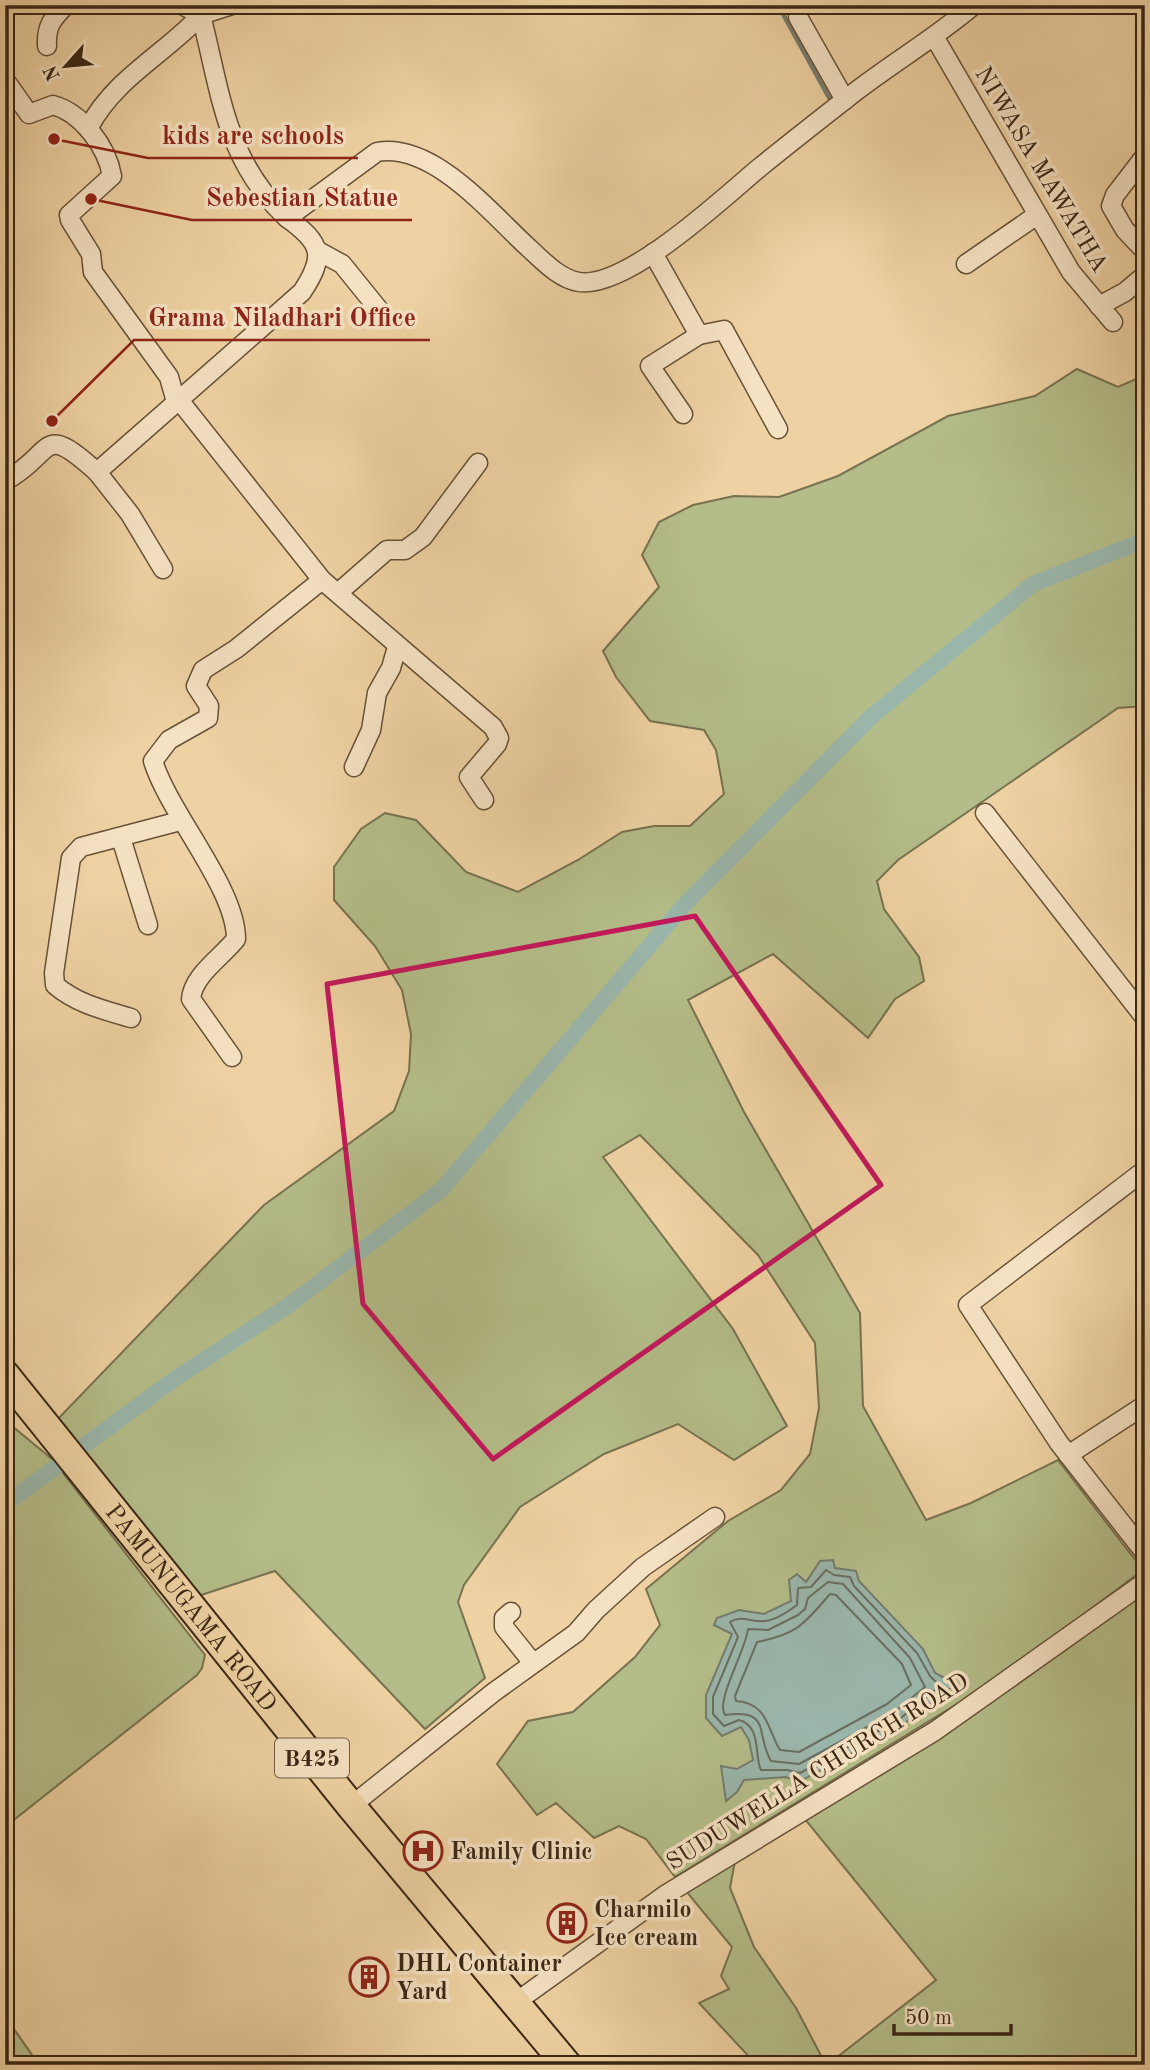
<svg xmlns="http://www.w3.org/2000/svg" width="1150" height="2070" viewBox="0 0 1150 2070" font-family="'Old Standard TT',serif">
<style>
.green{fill:#b4bd89;stroke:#77724f;stroke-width:2}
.water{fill:#9ab6ab;stroke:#747c6f;stroke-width:2}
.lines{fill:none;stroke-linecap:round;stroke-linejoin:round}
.shore{stroke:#6a6e60;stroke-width:2}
.stream{stroke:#747c6f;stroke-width:4.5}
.canal{stroke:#9ab6ab;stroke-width:16}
.street-casing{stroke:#675138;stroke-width:21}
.primary-casing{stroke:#3a2615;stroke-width:32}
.street{stroke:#f5e2c3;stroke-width:18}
.primary{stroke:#efd2a3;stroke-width:28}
.marked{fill:none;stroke:#c2185b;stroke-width:5;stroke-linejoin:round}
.labels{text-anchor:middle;stroke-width:7;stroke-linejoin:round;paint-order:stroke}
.shield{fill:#f5e2c3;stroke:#725e49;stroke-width:2}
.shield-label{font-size:23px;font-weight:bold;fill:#3a2615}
.street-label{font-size:24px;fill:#3a2615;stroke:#f5e2c3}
.poi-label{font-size:24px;font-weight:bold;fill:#3a2615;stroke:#f5e2c3;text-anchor:start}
.leader{fill:none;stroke:#8f2418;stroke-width:2.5}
.callout-dot{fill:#8f2418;stroke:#f5e2c3;stroke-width:2.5}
.callout-label{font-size:26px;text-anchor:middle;font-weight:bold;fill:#8f2418;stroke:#f5e2c3;stroke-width:7;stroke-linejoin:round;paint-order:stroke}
</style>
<rect width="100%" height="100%" fill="#efd2a3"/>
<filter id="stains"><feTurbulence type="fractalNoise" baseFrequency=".00286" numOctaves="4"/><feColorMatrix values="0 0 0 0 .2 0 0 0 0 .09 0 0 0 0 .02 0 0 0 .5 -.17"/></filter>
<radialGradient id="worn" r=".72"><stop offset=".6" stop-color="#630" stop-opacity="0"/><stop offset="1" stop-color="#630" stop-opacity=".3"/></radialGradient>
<g class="green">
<polygon points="1077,369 1118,387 1145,375 1145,706 1118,708 898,860 877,881 884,909 919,957 924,981 895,999 868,1038 773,954 688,1000 744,1112 860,1313 863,1406 926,1520 971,1503 1058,1460 1143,1570 996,1680 675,1877 646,1839 619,1826 594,1838 556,1803 537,1815 497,1764 528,1721 573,1712 635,1657 660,1625 646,1589 728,1521 781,1490 810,1454 819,1408 815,1343 758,1255 640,1135 603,1157 733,1329 787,1426 734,1460 678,1424 604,1454 520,1507 464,1585 458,1602 485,1678 425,1729 275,1571 198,1596 54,1423 264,1205 394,1111 409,1071 411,1034 402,990 375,946 334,900 334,867 361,829 385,813 416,820 466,872 518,892 578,860 622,832 654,826 690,826 724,794 716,750 704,730 650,721 616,677 603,651 659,587 642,555 659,522 693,505 734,496 779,497 838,476 948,416 1035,396"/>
<polygon points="12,1426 52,1459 205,1655 202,1668 197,1675 5,1827 5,1429"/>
<polygon points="1137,1598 1145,1609 1145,2065 827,2065 936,1980 804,1818 941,1736"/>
<polygon points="735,1861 730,1888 754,1947 796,2008 826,2065 754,2062 699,2003 729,1989 721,1976 732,1947 686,1891"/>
<polygon points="5,2016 39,2065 5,2065"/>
</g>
<polygon class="water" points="833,1560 835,1568 856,1571 859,1581 923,1649 935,1673 956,1684 901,1726 799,1782 786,1777 744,1780 737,1792 726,1801 721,1766 737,1769 753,1760 749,1740 741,1727 722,1736 706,1718 706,1695 732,1634 714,1625 717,1618 739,1610 764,1614 791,1601 789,1580 797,1574 806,1582 820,1561"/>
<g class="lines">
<g class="shore">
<path d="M826,1570L834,1575L850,1577L854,1586L917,1653L930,1676L940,1686L897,1721L800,1773L787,1770H761C754,1757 762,1726 739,1720L724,1726L713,1714V1697L738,1637L730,1622C742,1614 752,1623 765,1621C776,1620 789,1611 797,1605L798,1588L811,1587Z"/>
<path d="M828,1582L843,1584L910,1658L925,1687L893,1713L799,1764L771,1761C755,1734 772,1708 725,1715C715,1701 746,1650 748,1629L768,1630L798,1615L805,1609L808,1598Z"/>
<path d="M830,1594L836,1595L902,1664L911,1685L887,1704L799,1752L780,1750C767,1729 768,1703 736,1701L735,1696L757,1642C798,1634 805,1623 830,1594Z"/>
</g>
<polyline class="stream" points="778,5 832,103"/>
<g class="canal">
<polyline points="82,1447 176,1378 289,1305 442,1189 685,904 872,716 1033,584 1145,540"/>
<polyline points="5,1504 60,1464"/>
</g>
<g class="street-casing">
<g id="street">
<polyline points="182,5 201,15 232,5"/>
<path d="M201,15C221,93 225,160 287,218L377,152C434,142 492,215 531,250C544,262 560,279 579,282C627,289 723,198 759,168C791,142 823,117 855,92C894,62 935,38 974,5"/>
<polyline points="798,17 845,100"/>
<polyline points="935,38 1071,272 1113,322"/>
<path d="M47,46C46,26 52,19 66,5"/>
<path d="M5,80L29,114L53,105C82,113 107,147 112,176L69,215L70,220L91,254L93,272L169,377L176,402"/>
<path d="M89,127C115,78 165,54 201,15"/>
<polyline points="1145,156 1115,195 1111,206 1125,230 1145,251"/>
<polyline points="318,251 342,264 380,311"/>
<polyline points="653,253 699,335"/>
<polyline points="966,264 1037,215"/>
<polyline points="1099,306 1125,292 1145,275"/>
<polyline points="179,400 322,580 493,727 499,738 497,744 469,777 484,800"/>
<polyline points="683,414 650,366 699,335 724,330 778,429"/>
<polyline points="97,472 130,514 163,569"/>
<path d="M5,481C56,453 39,420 97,472L302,292C326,256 322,243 287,218"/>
<polyline points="339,592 387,550 405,550 423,537 478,463"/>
<polyline points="354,767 371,730 377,693 391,668 397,647"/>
<polyline points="985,813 1145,1018"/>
<polyline points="121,838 148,925"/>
<path d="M131,1018C104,1010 77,1004 55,985L54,973L71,858L81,847L180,821"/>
<path d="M232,1057L191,999C193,975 222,957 236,939C236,888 170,815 153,761L169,740L208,718L209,706L196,686L203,670L236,649L322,580"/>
<polyline points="1145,1170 968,1305 1059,1443 1145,1553"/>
<polyline points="1068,1455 1145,1405"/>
<polyline points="511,1612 504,1618 504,1627 533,1663"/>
<polyline points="351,1806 494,1692 576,1633 596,1610 643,1567 715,1517"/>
<polyline points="516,2002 665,1895 935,1731 1145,1582"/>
</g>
</g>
<g class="primary-casing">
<g id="primary">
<path id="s1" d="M5,1375L351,1806L567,2065"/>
</g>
</g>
<use href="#street" class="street"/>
<use href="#primary" class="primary"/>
</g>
<path class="marked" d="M695,916L881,1185L493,1459L363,1304L327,984Z"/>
<defs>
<g id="hospital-ring" transform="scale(2.0125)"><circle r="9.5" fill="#f5e2c3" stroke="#8f2418" stroke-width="1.5"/><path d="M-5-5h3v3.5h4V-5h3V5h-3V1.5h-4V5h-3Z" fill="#8f2418"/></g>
<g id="building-ring" transform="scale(2.0125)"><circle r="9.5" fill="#f5e2c3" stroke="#8f2418" stroke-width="1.5"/><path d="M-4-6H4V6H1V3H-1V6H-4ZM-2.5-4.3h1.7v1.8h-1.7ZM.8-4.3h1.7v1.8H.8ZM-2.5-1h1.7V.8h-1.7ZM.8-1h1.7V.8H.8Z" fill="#8f2418"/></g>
</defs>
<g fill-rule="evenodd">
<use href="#hospital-ring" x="423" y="1851"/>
<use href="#building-ring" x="567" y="1923"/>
<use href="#building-ring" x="369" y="1977"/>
</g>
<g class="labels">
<rect class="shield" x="275" y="1738.5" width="74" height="39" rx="5"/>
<g class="shield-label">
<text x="312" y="1766">B425</text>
</g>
<g class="street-label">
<text transform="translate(1042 169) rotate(59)" y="8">NIWASA MAWATHA</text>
<text dy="8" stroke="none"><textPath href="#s1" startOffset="298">PAMUNUGAMA ROAD</textPath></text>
<text transform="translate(817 1771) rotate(-32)" y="8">SUDUWELLA CHURCH ROAD</text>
</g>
<g class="poi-label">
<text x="450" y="1859">Family Clinic</text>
<text x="594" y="1917">Charmilo<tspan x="594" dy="28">Ice cream</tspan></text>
<text x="396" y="1971">DHL Container<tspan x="396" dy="28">Yard</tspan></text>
</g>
</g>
<path class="leader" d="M54 139L148 158H358M91 199L192 220H412M52 421L134 340H430"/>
<g class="callout-dot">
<circle cx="54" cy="139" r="7"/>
<circle cx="91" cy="199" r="7"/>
<circle cx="52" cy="421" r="7"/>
</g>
<g class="callout-label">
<text x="253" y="144">kids are schools</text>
<text x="302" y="206">Sebestian Statue</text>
<text x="282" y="326">Grama Niladhari Office</text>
</g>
<rect width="1150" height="2070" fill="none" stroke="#efd2a3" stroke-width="28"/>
<rect x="7" y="7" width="1136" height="2056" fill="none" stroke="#3a2615" stroke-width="3.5"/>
<rect x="14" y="14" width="1122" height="2042" fill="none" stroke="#3a2615" stroke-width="2"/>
<g transform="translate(66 66) rotate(243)" stroke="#f5e2c3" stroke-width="5" paint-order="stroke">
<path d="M0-5L12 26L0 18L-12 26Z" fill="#3a2615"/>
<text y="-10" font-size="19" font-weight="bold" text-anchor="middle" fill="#3a2615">N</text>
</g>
<path d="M894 2024v10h117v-10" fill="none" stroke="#3a2615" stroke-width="3.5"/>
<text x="905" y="2024" font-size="21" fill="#3a2615" stroke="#f5e2c3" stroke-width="5" paint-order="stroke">50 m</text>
<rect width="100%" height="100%" filter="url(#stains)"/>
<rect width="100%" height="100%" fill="url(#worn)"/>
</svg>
